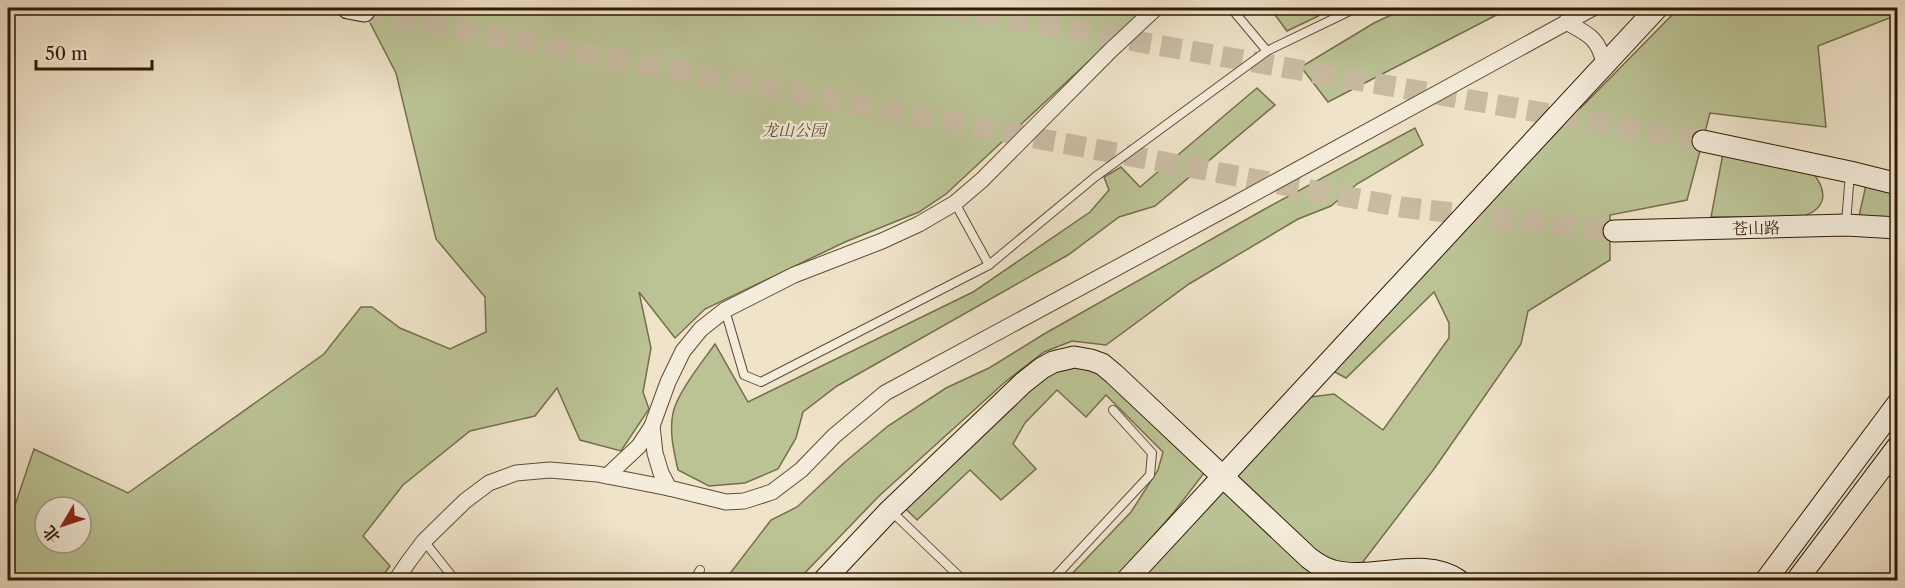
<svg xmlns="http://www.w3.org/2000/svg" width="1905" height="588" viewBox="0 0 1905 588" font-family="'Libre Caslon Text','Noto Serif SC',serif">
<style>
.green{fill:#bbc395;stroke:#766e4c;stroke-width:1.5;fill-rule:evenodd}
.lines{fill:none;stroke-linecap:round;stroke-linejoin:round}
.secondary-tunnel{stroke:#c9bba2;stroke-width:21;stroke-dasharray:21 10;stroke-linecap:butt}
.lane-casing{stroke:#604c35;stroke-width:10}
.street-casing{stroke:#604c35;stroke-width:17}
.secondary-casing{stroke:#311904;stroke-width:23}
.lane{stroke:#f5eddc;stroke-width:8}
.street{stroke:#f5eddc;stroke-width:15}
.secondary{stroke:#f5eddc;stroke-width:21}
.labels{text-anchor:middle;stroke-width:5;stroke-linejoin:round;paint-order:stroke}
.park-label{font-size:16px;font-style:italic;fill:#5a4c30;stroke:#f5eddc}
.street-label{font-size:16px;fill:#311904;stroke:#f5eddc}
</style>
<rect width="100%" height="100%" fill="#efe3c9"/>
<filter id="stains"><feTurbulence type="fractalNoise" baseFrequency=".00333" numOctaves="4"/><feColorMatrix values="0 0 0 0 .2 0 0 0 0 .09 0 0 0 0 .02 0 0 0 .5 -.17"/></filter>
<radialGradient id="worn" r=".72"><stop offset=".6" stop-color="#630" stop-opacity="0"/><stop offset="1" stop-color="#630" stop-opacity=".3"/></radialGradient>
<g class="green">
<path d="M364,8H1146L946,194L919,212L845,242L705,309L675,338L639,292L651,348L643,392L649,409L621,451L580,440L557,388L535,416L470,431L403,485L363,536L390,566L380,580H8V526L34,449L128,493L324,354L361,307H372L400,328L450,349L486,332L485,297L436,239L396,73L364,11ZM45,507H81V543H45Z"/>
<polygon points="1270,8 1335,8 1287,31"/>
<polygon points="1406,8 1510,8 1328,102 1301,67 1374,23"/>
<polygon points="1679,8 1897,8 1897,15 1818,46 1826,127 1710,113 1687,200 1610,215 1610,260 1528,311 1521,344 1434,469 1349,580 1139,580 1182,532 1311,397 1334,394 1383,430 1449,338 1449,323 1434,292 1346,378 1333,371 1485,205"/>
<path d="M1257,88L1275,105L1155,206L1119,217L1068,255L837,386L803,412L796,438L778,469L745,483L709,486L678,470C674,452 669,432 673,413C677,393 703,361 715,344L748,402L973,292L1090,212L1109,190L1104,177L1121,167L1140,187Z"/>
<polygon points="1415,128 1423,145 1357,184 1331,206 1298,219 1189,284 1106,345 1072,341 1044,352 1005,382 879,496 798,580 725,580 771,520 797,507 845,462 888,426 946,388 989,368 1044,334 1263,210"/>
<path d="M1724,148L1813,173C1829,193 1826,210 1800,217H1711Z"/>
<polygon points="1866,185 1897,194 1897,222 1859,216"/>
<polygon points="1069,366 1102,371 1167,433 1204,473 1174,512 1115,580 1066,580 1131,512 1158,470 1163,452 1106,395 1086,417 1057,390 1025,423 1013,444 1036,469 1001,500 970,470 917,520 903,506 1045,377"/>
</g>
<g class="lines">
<g class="secondary-tunnel">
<polyline points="947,8 1703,141"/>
<polyline points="364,11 1401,207 1614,231"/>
</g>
<g class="lane-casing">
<g id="lane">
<polyline points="1231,8 1267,51"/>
<polyline points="955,203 989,265"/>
<polyline points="1846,223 1850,173"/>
<polyline points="725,310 744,375 761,382 989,265 1095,177 1267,51 1356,8"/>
<polyline points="891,511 963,580"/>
<polyline points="424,541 455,580"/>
<polyline points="694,580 700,570"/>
<polyline points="1052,580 1150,475 1152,453 1113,410"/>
</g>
</g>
<g class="street-casing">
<g id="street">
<path d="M1566,22C1588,34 1599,38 1604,64"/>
<polyline points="607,476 639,446 652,426"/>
<polyline points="669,488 661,473 655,453 652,426 668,382 683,351 701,329 725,310 794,275 882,241 919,224 955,203 982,180 1111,50 1156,8"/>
<polyline points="396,580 409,561 424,541 465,501 489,483 516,473 550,470 597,474 669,488 726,502 744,501 772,492 801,470 834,436 885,393 1233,205 1593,8"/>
</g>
</g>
<g class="secondary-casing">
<g id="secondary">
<polyline points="348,8 364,11"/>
<polyline points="1703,141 1850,172 1898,184"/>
<polyline points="1614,231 1846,225 1898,228"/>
<path d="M824,580L890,510L1023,383L1042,368L1053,362L1074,357L1091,360L1102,364L1114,374L1309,558C1317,564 1324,569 1334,571C1372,581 1424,556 1458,580"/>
<polyline points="1127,580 1657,8"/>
<polyline points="1766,580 1898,403"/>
<polyline points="1797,580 1898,446"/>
</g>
</g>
<use href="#lane" class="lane"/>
<use href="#street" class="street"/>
<use href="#secondary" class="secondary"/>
</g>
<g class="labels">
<g class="park-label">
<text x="794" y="136">龙山公园</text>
</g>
<g class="street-label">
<text transform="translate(1756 228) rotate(-2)" y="6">苍山路</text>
</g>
</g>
<rect width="1905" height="588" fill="none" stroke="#efe3c9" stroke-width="30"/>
<rect x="9" y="9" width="1887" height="570" fill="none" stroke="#311904" stroke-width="3"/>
<rect x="15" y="15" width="1875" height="558" fill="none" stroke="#311904" stroke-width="1.5"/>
<g transform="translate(63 525) rotate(231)"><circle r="28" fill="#f5eddc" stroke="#a79886" stroke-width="1.5"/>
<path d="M0-4.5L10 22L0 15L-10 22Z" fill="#8f2418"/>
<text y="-9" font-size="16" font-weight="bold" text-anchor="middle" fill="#311904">北</text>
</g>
<path d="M36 60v9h116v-9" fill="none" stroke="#311904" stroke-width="3"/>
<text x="45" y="60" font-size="18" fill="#311904" stroke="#f5eddc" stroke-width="4.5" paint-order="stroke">50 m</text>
<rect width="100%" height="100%" filter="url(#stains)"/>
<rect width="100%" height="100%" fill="url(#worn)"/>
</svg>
